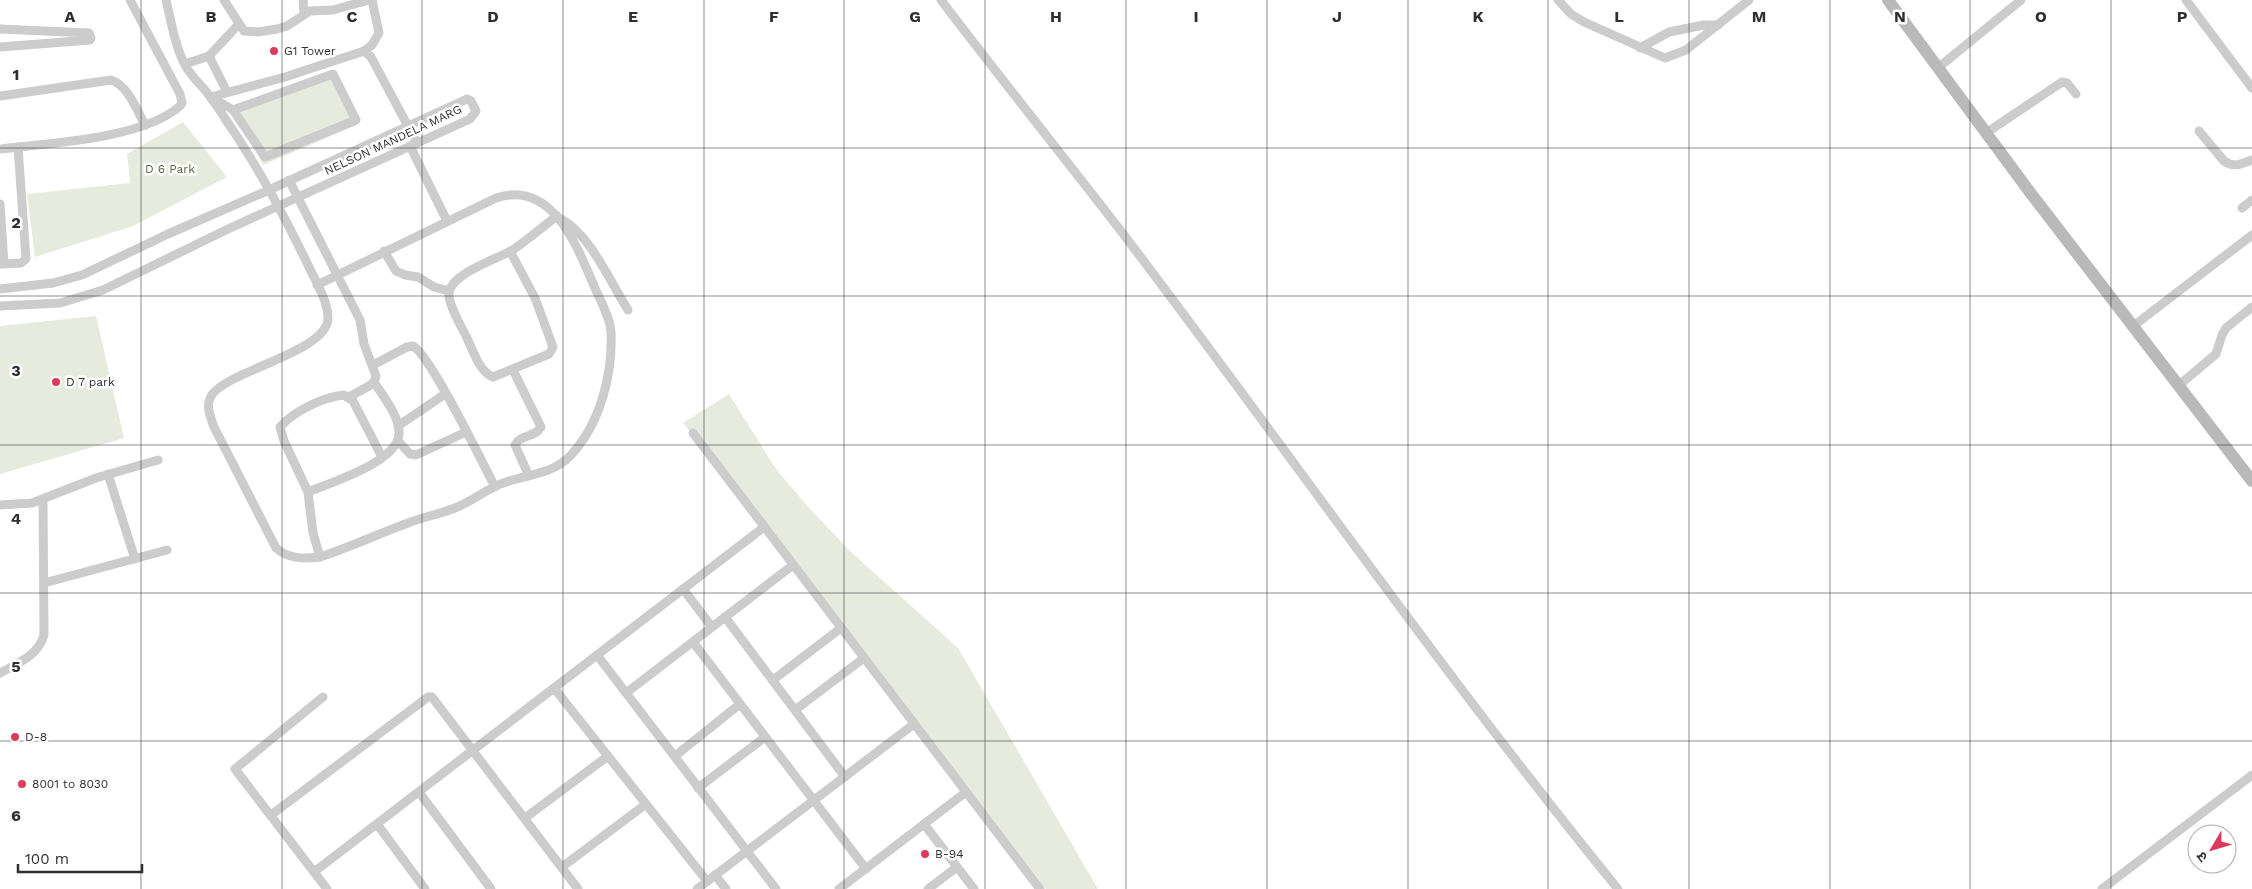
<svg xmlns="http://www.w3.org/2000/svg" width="2252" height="889" viewBox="0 0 2252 889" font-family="'Work Sans','Noto Sans Devanagari',sans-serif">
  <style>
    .green { fill: #e7ebdd }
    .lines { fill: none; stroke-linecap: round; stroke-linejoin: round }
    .street { stroke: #ccc; stroke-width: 9 }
    .secondary { stroke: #b9b9b9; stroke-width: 12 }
    .grid { fill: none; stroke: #2f2f2f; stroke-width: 1; stroke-opacity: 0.55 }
    .poi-dot { fill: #dc3b5e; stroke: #fff; stroke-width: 2 }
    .labels { text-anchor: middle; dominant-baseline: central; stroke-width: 5; stroke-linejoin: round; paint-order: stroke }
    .poi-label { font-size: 12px; fill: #2f2f2f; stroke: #fff; text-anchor: start }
    .street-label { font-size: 12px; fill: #2f2f2f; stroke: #fff }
    .park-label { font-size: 12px; fill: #58683e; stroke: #fff }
    .grid-label { font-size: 16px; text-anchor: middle; font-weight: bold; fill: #2f2f2f; stroke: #fff; stroke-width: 5; stroke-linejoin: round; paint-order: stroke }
  </style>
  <rect width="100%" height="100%" fill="#fff"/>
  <g class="green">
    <path d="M332,72L357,125L263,165L232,106Z"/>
    <path d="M183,122L227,177L133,226L35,257L27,194L130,183L127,154Z"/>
    <path d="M96,316L124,438L0,474V326Z"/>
    <path d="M729,394L776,469L810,509L851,552L958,648L1098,889H1046L822,598L683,423Z"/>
  </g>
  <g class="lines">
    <g class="street">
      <path d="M166,0C171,21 175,46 185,65C192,78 203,86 211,98C218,107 224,117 230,126C260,170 285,217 308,265C315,280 328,301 328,318C328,353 220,372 210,398C206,408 211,418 214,427L276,548C288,559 304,559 320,557C350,547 378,534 408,523C423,517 440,514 455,508C470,502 483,492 498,485C523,474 552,476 571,455C600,424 613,374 611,332C610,317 600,300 594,286C577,246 552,179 496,198L317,285"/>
      <path d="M224,0L244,31L258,32L277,29L287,26L310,11L333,10L369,0"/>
      <path d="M303,0L304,14"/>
      <path d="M941,0C1001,79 1063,156 1124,235C1289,452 1445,677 1618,889"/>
      <path d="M1558,0L1571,14L1584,22L1665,58L1686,50L1749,0"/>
      <path d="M2186,0L2252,88"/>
      <path d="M0,29L89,33L91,38L90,40L0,47"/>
      <path d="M1640,48L1669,32L1704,25H1718"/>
      <path d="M364,51L371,57L417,143"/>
      <path d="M185,64L209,56"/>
      <path d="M1939,67L2021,0"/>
      <path d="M227,92L209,56L239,24"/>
      <path d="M0,96L111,80C128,85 137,111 145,125"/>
      <path d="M211,97L285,77L364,51L372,45L379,33L372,0"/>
      <path d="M213,98L233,110L265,157L356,120L333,74L233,110"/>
      <path d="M2199,131L2224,161C2234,168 2241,164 2252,160"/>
      <path d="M1986,133L2062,82L2067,83L2076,94"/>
      <path d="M410,146L447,221"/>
      <path d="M0,149C49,143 143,139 180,106L182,103L180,94L130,0"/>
      <path d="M289,180L360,320L364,344L376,376L374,382L369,386L349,397"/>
      <path d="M0,204L4,264"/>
      <path d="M2242,208L2252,200"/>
      <path d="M561,219C589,233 611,283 628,310"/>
      <path d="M384,251L396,271L405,275L418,277L434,287L449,291"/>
      <path d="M510,251L535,298L553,347L549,354L493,377C479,372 472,348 466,336C461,326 448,304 449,293C451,274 496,259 511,251C527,241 542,227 557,216"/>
      <path d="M0,264L21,263L26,259L18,147"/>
      <path d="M0,289L53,283L82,275L168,234L269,190L467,99L471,101L476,111L470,119L228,229L103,290L60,303L0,306"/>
      <path d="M2132,327L2252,235"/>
      <path d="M373,365L407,347L413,346C431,356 482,462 495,487"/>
      <path d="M513,370L541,427C535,438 520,434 515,445L529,476"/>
      <path d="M2178,386L2216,354L2222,335L2226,328L2252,307"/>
      <path d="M398,426L445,394"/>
      <path d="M693,433L1040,889"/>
      <path d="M398,441L410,454L416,455L466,432"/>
      <path d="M108,474L135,559"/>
      <path d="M308,492C331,482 403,461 399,430C397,413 383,396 374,382"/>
      <path d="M0,505L32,503L96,478L158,460"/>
      <path d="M320,557L313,533L308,492L284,441L280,427C294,411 323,397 344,395L353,401L382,457"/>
      <path d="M44,583L167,550"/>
      <path d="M683,589L712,627"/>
      <path d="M725,617L845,777"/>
      <path d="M693,642L866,869"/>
      <path d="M597,655L776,889"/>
      <path d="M0,673C18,663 38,656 44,635L43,500"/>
      <path d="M773,680L841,628"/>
      <path d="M554,688L707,881"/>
      <path d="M626,693L793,565"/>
      <path d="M323,697L235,769L327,889"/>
      <path d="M795,710L864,658"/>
      <path d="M675,756L740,704"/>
      <path d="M698,788L765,737"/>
      <path d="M419,792L491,889"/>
      <path d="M271,815L428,697H432L578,889"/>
      <path d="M525,818L608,756"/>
      <path d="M377,824L425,889"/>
      <path d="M924,824L974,889"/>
      <path d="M562,867L646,804"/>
      <path d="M314,872L764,527"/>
      <path d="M715,875L726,889"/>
      <path d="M697,889L914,724"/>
      <path d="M839,889L966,792"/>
      <path d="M928,889L957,867"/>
      <path d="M2102,889L2252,775"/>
    </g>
    <path class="secondary" d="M1888,0L2029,191L2252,481"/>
  </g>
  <path class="grid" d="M141,0V889M282,0V889M422,0V889M563,0V889M704,0V889M844,0V889M985,0V889M1126,0V889M1267,0V889M1408,0V889M1548,0V889M1689,0V889M1830,0V889M1970,0V889M2111,0V889M0,148H2252M0,296H2252M0,445H2252M0,593H2252M0,741H2252"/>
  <g class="poi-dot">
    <circle cx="274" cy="51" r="5"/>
    <circle cx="56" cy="382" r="5"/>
    <circle cx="15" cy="737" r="5"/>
    <circle cx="22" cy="784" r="5"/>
    <circle cx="925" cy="854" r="5"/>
  </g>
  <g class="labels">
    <g class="poi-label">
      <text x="284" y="51">G1 Tower</text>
      <text x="66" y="382">D 7 park</text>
      <text x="25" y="737">D-8</text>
      <text x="32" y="784">8001 to 8030</text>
      <text x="935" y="854">B-94</text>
    </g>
    <g class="street-label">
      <text transform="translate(393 140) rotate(-25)">NELSON MANDELA MARG</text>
    </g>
    <g class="park-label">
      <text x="170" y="169">D 6 Park</text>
    </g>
  </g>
  <g class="grid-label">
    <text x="70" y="22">A</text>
    <text x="211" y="22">B</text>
    <text x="352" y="22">C</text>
    <text x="493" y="22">D</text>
    <text x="633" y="22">E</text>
    <text x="774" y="22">F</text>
    <text x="915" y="22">G</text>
    <text x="1056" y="22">H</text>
    <text x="1196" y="22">I</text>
    <text x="1337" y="22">J</text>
    <text x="1478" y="22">K</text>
    <text x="1619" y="22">L</text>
    <text x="1759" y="22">M</text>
    <text x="1900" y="22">N</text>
    <text x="2041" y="22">O</text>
    <text x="2182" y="22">P</text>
    <text x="16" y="80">1</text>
    <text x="16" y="228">2</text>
    <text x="16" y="376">3</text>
    <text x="16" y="524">4</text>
    <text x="16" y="672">5</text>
    <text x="16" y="821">6</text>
  </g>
  <g transform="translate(2212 849) rotate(232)"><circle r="24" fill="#ffffff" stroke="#acacac"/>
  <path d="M0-4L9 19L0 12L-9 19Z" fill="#dc3b5e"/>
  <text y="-8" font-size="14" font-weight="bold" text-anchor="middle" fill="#2f2f2f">उ</text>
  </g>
  <path d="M18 864v8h124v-8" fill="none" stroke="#2f2f2f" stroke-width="2.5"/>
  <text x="25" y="864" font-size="15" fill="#2f2f2f" stroke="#ffffff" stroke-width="4" paint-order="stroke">100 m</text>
</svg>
